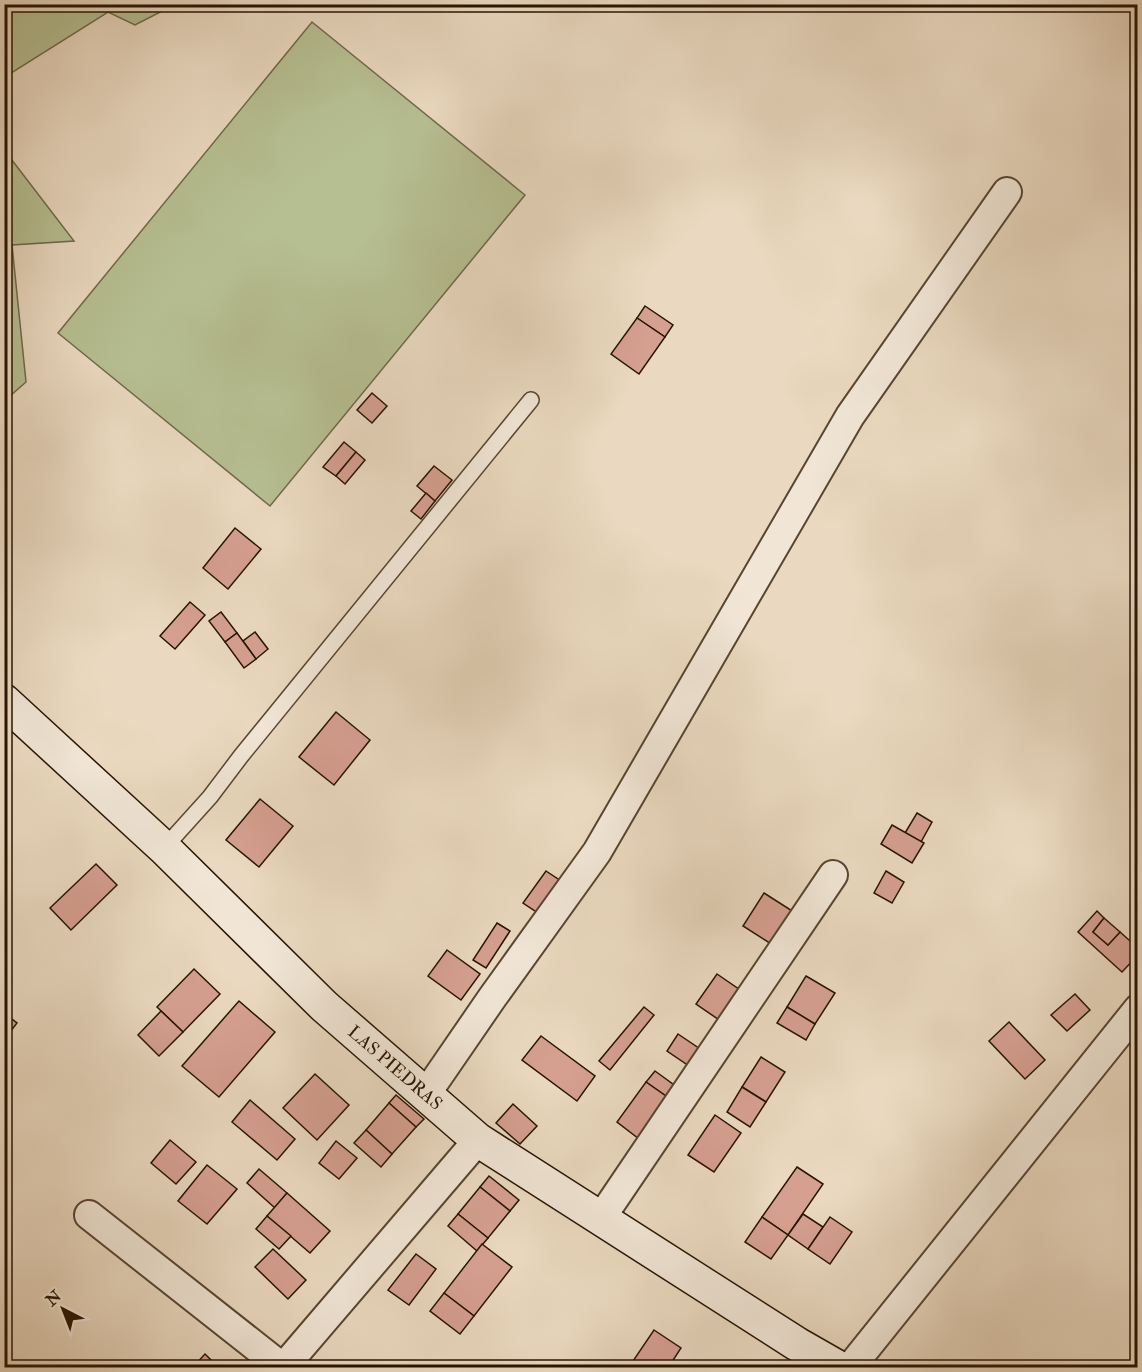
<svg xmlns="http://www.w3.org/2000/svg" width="1142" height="1372" viewBox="0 0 1142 1372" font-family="'IM FELL Double Pica',serif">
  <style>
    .green { fill: #b6bf92; stroke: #6e6a4a; stroke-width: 1.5 }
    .building { fill: #d6a091; stroke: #271403; stroke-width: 1.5 }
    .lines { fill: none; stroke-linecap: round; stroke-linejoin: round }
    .lane-casing { stroke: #584532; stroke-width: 18 }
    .street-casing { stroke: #584532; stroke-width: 32 }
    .secondary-casing { stroke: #271403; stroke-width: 36 }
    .lane { stroke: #f1e6d6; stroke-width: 15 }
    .street { stroke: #f1e6d6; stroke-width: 28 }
    .secondary { stroke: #f1e6d6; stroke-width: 33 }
    .labels { text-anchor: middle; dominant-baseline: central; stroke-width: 4.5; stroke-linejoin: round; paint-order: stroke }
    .street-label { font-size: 18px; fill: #271403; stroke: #f1e6d6 }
  </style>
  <rect width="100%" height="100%" fill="#ead9c0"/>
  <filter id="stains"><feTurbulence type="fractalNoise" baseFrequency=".00333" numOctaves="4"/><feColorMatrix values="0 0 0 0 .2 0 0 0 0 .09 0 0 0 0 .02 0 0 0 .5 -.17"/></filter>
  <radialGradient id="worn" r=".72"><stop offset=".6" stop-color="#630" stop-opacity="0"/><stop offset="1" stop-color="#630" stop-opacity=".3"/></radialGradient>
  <g class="green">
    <path d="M5,4H174V5L135,25L108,12L5,77Z"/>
    <path d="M312,22L525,195L270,506L58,333Z"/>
    <path d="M5,151L74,241L12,245L26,382L10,396L5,397Z"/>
  </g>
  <g class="building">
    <path d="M645,306L673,325L665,337L637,318Z"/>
    <path d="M637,318L665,337L639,374L611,354Z"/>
    <path d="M372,393L387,406L372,423L357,410Z"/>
    <path d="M344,442L356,452L336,476L323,467Z"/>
    <path d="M356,452L365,460L345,484L336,476Z"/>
    <path d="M434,466L452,480L435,501L417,486Z"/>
    <path d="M426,493L435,501L421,519L411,511Z"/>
    <path d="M235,528L261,549L228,589L203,568Z"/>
    <path d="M190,602L205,615L175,649L160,636Z"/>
    <path d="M221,612L237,633L225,642L209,621Z"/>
    <path d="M255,632L268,649L256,659L243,641Z"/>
    <path d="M237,633L256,659L244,668L225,642Z"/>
    <path d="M336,712L370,740L334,785L299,757Z"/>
    <path d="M260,799L293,826L259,867L226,840Z"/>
    <path d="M917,813L932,822L921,842L905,833Z"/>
    <path d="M892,825L924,843L912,863L881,844Z"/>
    <path d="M96,864L117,885L71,930L50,908Z"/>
    <path d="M546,871L561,881L538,913L523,903Z"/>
    <path d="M886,871L904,882L892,903L874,893Z"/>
    <path d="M764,893L797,914L776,947L743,926Z"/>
    <path d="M1097,911L1104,918L1093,932L1108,945L1120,932L1138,948V955L1122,972L1078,932Z"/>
    <path d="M1104,918L1120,932L1108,945L1093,932Z"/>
    <path d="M497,923L510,931L486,968L473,960Z"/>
    <path d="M447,950L480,974L461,1000L428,976Z"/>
    <path d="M194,969L220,994L183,1032L157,1007Z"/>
    <path d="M717,974L746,994L725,1024L696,1004Z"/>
    <path d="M806,976L835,993L815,1024L787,1007Z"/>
    <path d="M1075,994L1090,1010L1067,1031L1051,1015Z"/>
    <path d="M239,1001L275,1032L219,1097L182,1066Z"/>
    <path d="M644,1007L654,1015L610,1070L599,1061Z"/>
    <path d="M787,1007L815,1024L806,1040L777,1023Z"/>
    <path d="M161,1011L183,1032L159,1056L138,1035Z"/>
    <path d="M4,1013L17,1023L4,1040Z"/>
    <path d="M1009,1022L1045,1060L1025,1079L989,1041Z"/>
    <path d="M678,1034L706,1053L695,1070L667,1051Z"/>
    <path d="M541,1036L595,1076L577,1101L522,1060Z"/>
    <path d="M761,1057L785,1072L766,1102L742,1087Z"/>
    <path d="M655,1071L681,1090L673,1101L646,1082Z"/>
    <path d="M315,1074L349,1105L317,1140L283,1108Z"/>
    <path d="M646,1082L673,1101L643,1142L617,1122Z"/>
    <path d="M742,1087L766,1102L750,1127L727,1112Z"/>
    <path d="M396,1095L424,1119L416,1127L389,1103Z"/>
    <path d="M250,1100L295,1139L277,1160L232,1122Z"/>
    <path d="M389,1103L416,1127L392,1154L366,1130Z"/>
    <path d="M513,1104L537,1126L520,1144L496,1123Z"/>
    <path d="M715,1115L741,1133L714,1172L688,1155Z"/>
    <path d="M366,1130L392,1154L381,1167L354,1143Z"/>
    <path d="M170,1140L196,1162L176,1184L151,1163Z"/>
    <path d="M336,1141L357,1158L339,1179L319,1163Z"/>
    <path d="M207,1165L237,1189L207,1224L178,1201Z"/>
    <path d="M797,1167L823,1184L788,1235L762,1217Z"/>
    <path d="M259,1169L287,1193L275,1208L247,1183Z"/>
    <path d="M489,1176L519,1200L510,1211L480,1187Z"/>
    <path d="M480,1187L510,1211L488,1238L458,1214Z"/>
    <path d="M287,1193L330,1231L310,1253L267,1216Z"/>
    <path d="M458,1214L488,1238L477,1251L448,1226Z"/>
    <path d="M803,1214L823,1227L808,1249L788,1235Z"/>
    <path d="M267,1216L291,1236L279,1249L256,1229Z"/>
    <path d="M762,1217L788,1235L771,1259L745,1242Z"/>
    <path d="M830,1217L852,1232L830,1264L808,1249Z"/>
    <path d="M482,1244L512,1267L474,1316L444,1293Z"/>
    <path d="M273,1249L306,1280L288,1299L255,1267Z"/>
    <path d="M416,1254L436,1269L409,1305L388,1290Z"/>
    <path d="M444,1293L474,1316L460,1334L430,1311Z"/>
    <path d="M654,1330L681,1348L668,1368H642L633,1361Z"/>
    <path d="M205,1354L219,1368H192Z"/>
  </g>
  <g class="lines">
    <defs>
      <path id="lane" d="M164,848L210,797L241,756L531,400"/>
      <g id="street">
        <path d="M426,1094L492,998L597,852L850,416L1007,192"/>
        <path d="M89,1215L283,1368"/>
        <path d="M601,1218L833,875"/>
        <path d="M283,1368L478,1140"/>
        <path d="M850,1368L1138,1009"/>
      </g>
      <path id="secondary" d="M4,701L164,848L324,1006L478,1140L797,1344L839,1368"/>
    </defs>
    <use href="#lane" class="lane-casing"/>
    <use href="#street" class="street-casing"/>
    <use href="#secondary" class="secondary-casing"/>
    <use href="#lane" class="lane"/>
    <use href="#street" class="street"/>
    <use href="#secondary" class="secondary"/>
  </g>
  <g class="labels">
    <g class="street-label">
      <text transform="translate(395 1068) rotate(41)">LAS PIEDRAS</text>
    </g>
  </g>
  <rect width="1142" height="1372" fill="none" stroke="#ead9c0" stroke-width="24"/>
  <rect x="6" y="6" width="1130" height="1360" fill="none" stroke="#271403" stroke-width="3"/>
  <rect x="12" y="12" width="1118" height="1348" fill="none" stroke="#271403" stroke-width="1.5"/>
  <g transform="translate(63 1309) rotate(318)" stroke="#f1e6d6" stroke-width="4.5" paint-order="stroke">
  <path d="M0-4.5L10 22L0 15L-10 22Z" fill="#271403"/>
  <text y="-9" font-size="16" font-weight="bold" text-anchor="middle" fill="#271403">N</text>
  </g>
  <rect width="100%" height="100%" filter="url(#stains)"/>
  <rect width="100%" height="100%" fill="url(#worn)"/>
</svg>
